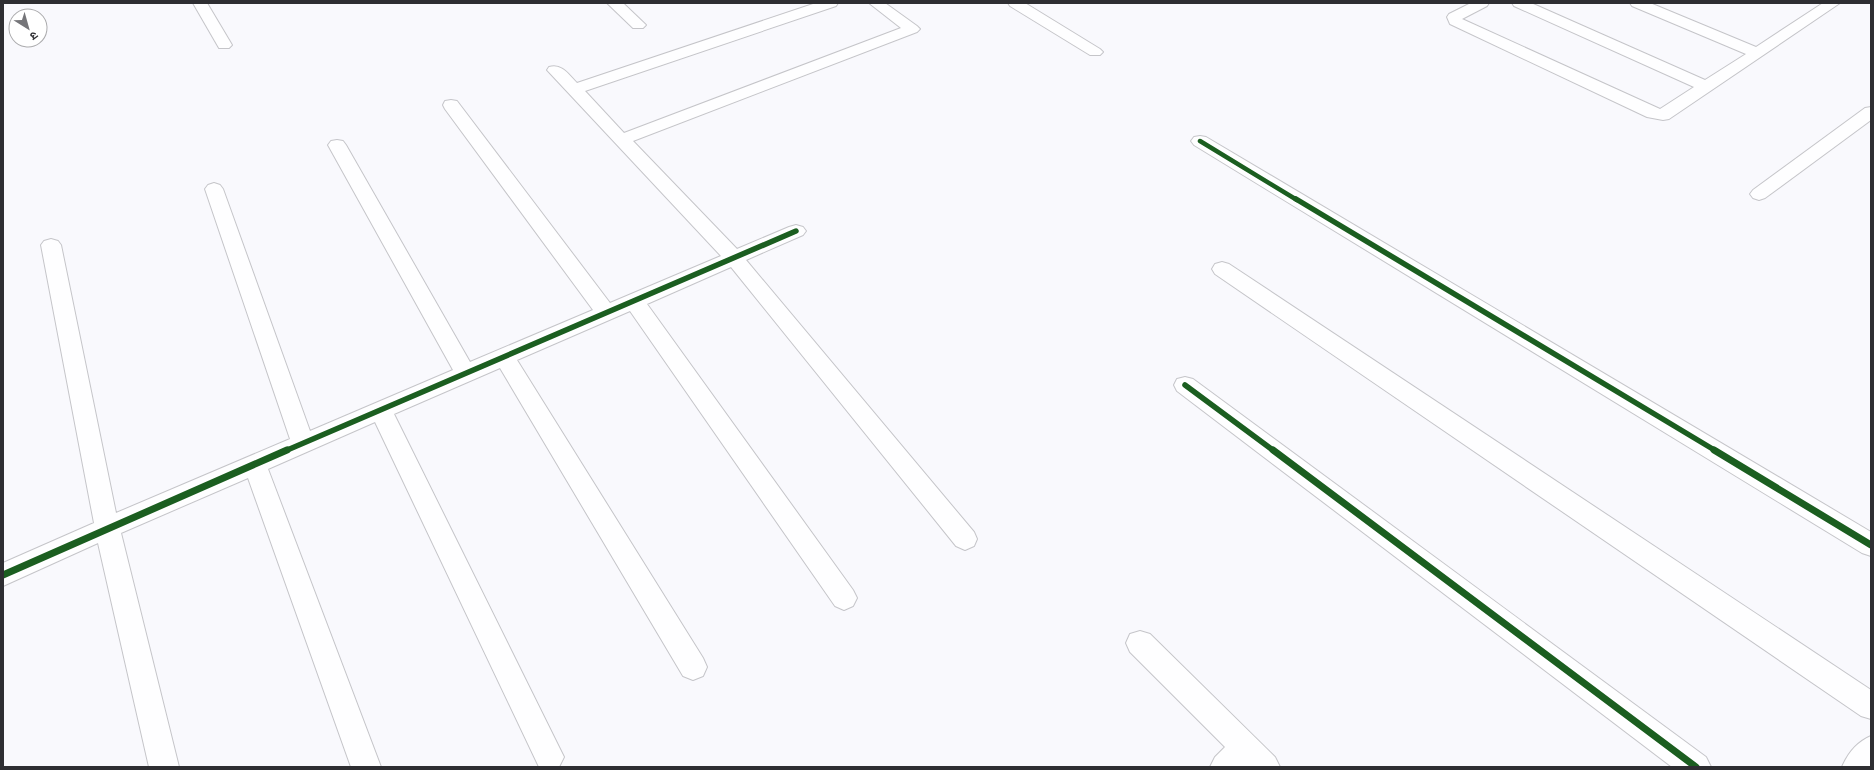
<svg xmlns="http://www.w3.org/2000/svg" width="1874" height="770" viewBox="0 0 1874 770" font-family="Figtree,'Noto Sans Devanagari',sans-serif">
  <style>
    .lines { fill: none; stroke-linecap: round; stroke-linejoin: round }
    .minor-casing { stroke: #c5c5c9; stroke-width: 2 }
    .minor { fill: #fefeff; fill-rule: evenodd }
    .cycleway-far2-casing { stroke: #fff; stroke-width: 6 }
    .cycleway-far1-casing { stroke: #fff; stroke-width: 8 }
    .cycleway-casing { stroke: #fff; stroke-width: 10 }
    .cycleway-far2 { stroke: #1b5e20; stroke-width: 4.5 }
    .cycleway-far1 { stroke: #1b5e20; stroke-width: 5.5 }
    .cycleway { stroke: #1b5e20; stroke-width: 7 }
  </style>
  <rect width="100%" height="100%" fill="#f9f9fd"/>
  <g class="lines">
    <defs>
      <g id="minor">
        <path d="M193,3H207L232,45L229,48H219Z"/>
        <path d="M607,3H623L646,25L643,28H633Z"/>
        <path d="M816,3H838L836,6L585,91L624,133L901,28L869,3H885L917,26L920,29L917,32L633,141L737,249L789,227L796,225L803,227L806,231L803,235L746,260L974,532L977,539L974,546L965,550L956,546L731,267L647,304L853,590L857,598L853,606L844,610L835,606L630,311L517,360L703,658L707,667L703,676L693,680L683,676L500,368L394,414L559,747L564,757L559,767H539L375,422L268,469L381,767H351L248,478L121,533L179,767H149L98,543L3,586V563L94,523L41,245L44,241L51,239L58,241L61,245L116,513L290,439L205,189L208,185L214,183L220,185L223,189L310,431L453,370L328,145L331,141L337,140L343,141L346,145L470,362L593,310L445,109L443,105L445,101L451,100L457,101L610,303L721,256L547,70L549,67C562,63 569,75 577,83Z"/>
        <path d="M1008,3H1025L1100,49L1103,52L1100,55H1090L1010,6Z"/>
        <path d="M1471,3H1489L1487,6L1462,19L1660,109L1694,87L1514,6L1512,3H1531L1705,80L1746,54L1632,6L1630,3H1650L1756,47L1823,3H1840L1669,119L1663,120L1647,117L1450,24L1447,17L1449,14Z"/>
        <path d="M1871,107V120L1765,198L1759,200L1753,198L1750,194L1753,190L1865,108Z"/>
        <path d="M1200,136L1206,137L1871,532V556L1862,553L1194,145L1191,141L1194,137Z"/>
        <path d="M1222,262L1229,264L1871,690V719L1861,716L1215,274L1212,269L1215,264Z"/>
        <path d="M1185,377L1193,379L1706,757L1711,767H1672L1177,391L1174,385L1177,379Z"/>
        <path d="M1140,631L1150,634L1275,757L1280,767H1210L1215,757L1225,747L1130,652L1126,643L1130,634Z"/>
        <path d="M1871,736V767H1842C1848,753 1857,742 1871,736Z"/>
      </g>
    </defs>
    <use href="#minor" class="minor-casing"/>
    <use href="#minor" class="minor"/>
    <defs>
      <path id="cycleway-far2" d="M1200,141L1297,200"/>
      <g id="cycleway-far1">
        <path d="M1296,199L1716,451"/>
        <path d="M1185,385L1274,451"/>
        <path d="M285,451L796,231"/>
      </g>
      <g id="cycleway">
        <path d="M1273,450L1696,767"/>
        <path d="M1714,450L1871,545"/>
        <path d="M3,575L287,450"/>
      </g>
    </defs>
    <use href="#cycleway-far2" class="cycleway-far2-casing"/>
    <use href="#cycleway-far1" class="cycleway-far1-casing"/>
    <use href="#cycleway" class="cycleway-casing"/>
    <use href="#cycleway-far2" class="cycleway-far2"/>
    <use href="#cycleway-far1" class="cycleway-far1"/>
    <use href="#cycleway" class="cycleway"/>
  </g>
  <rect width="1874" height="770" fill="none" stroke="#2e2e32" stroke-width="8"/>
  <g transform="translate(28 28) rotate(143)"><circle r="19" fill="#ffffff" stroke="#ababad"/>
  <path d="M0-3L7 15L0 10L-7 15Z" fill="#757579"/>
  <text y="-6" font-size="11" font-weight="bold" text-anchor="middle" fill="#2e2e32">उ</text>
  </g>
</svg>
